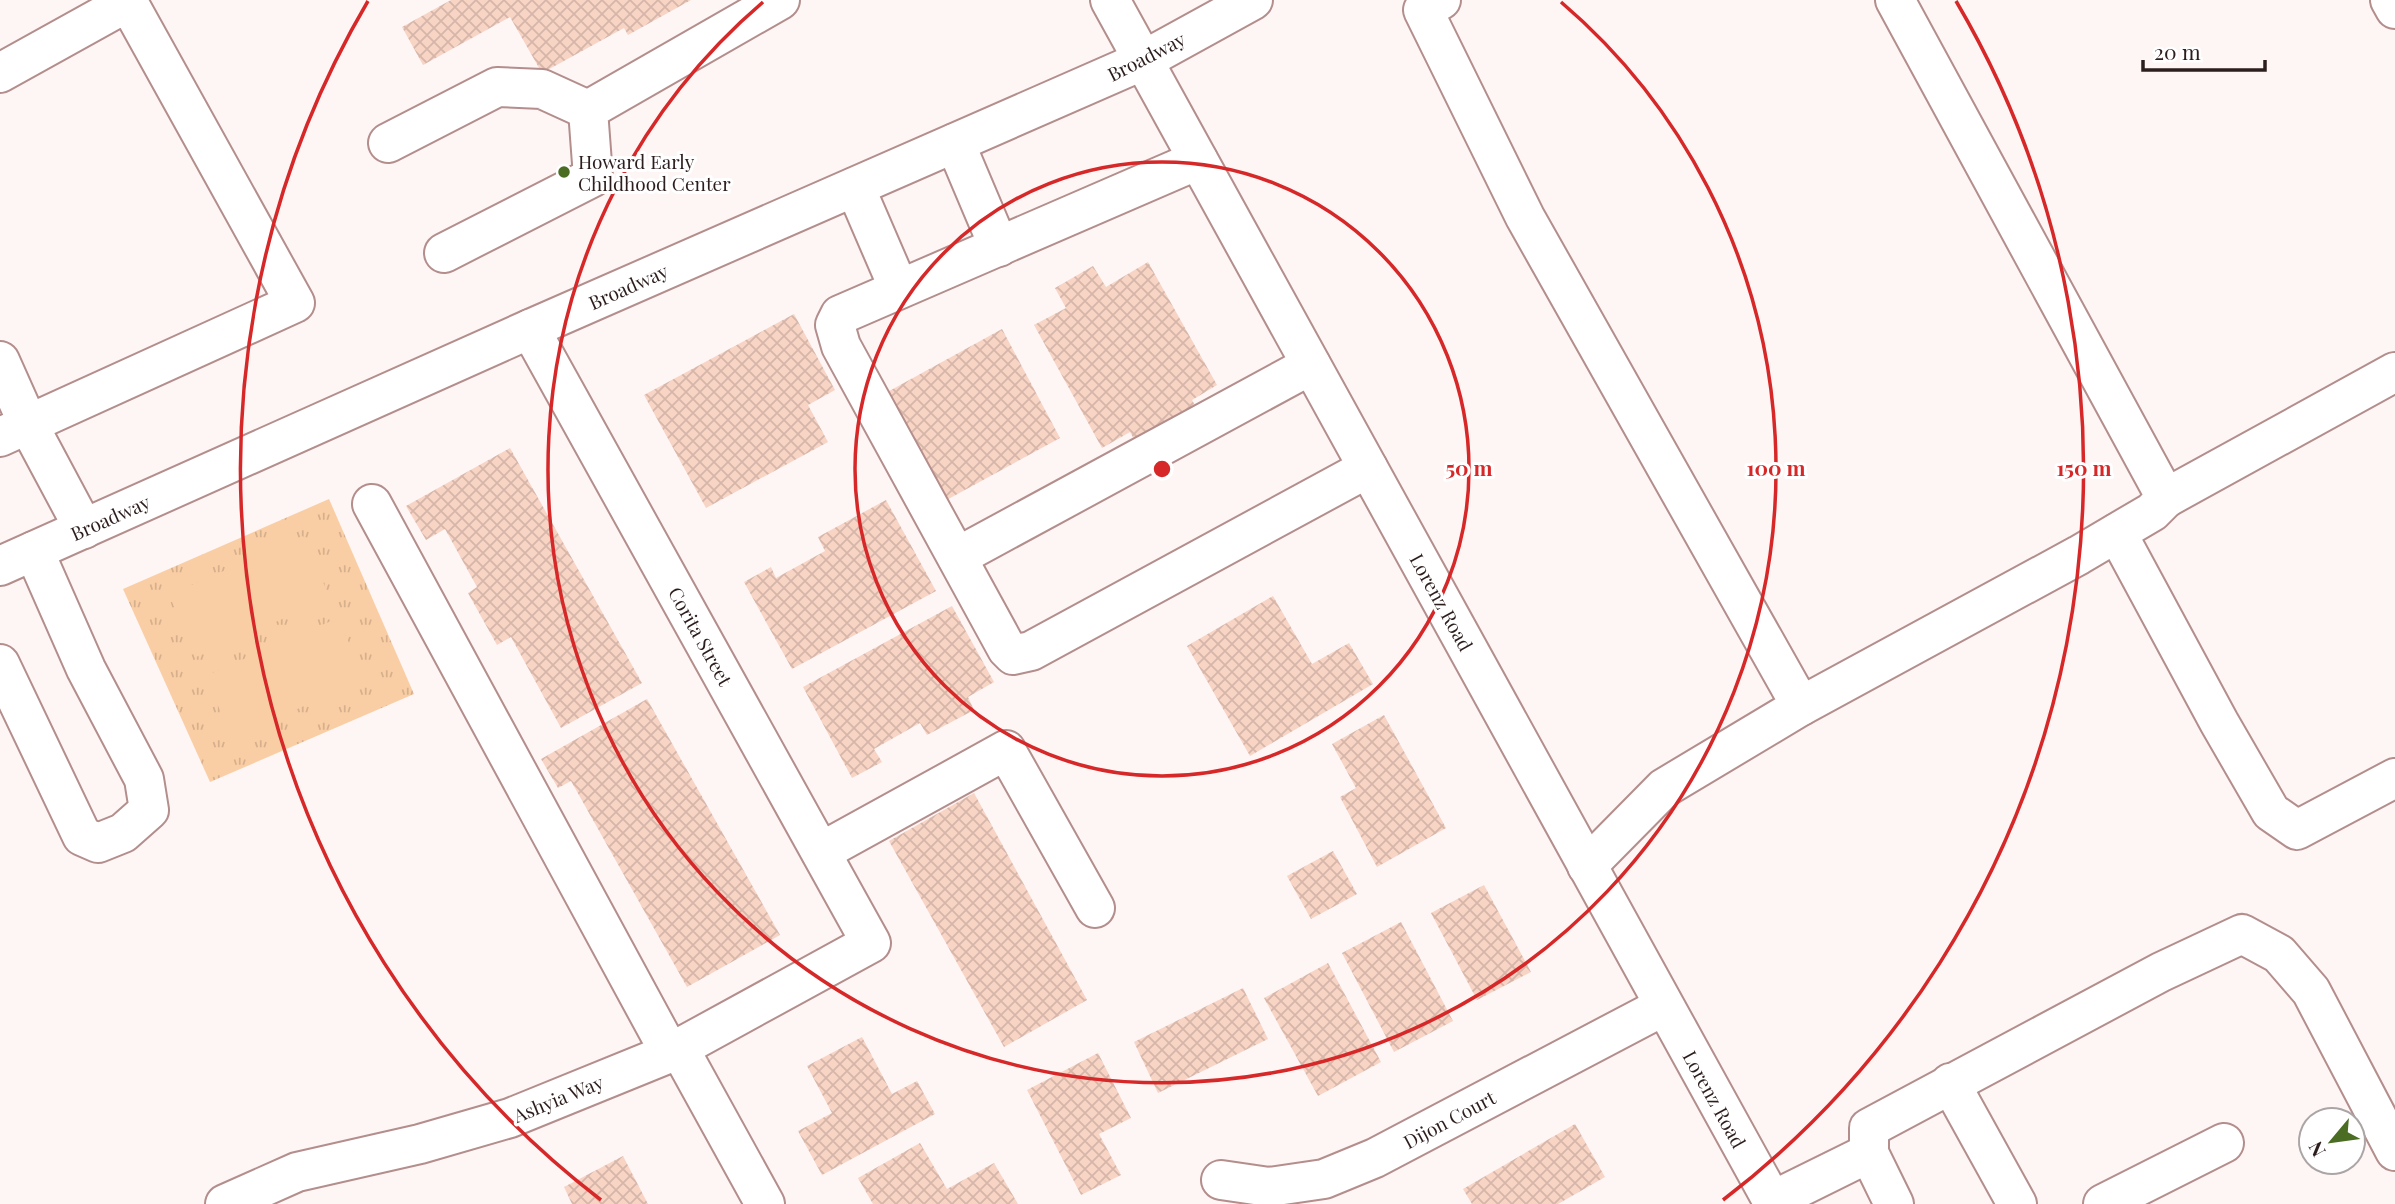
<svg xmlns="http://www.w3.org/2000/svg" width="2395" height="1204" viewBox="0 0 2395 1204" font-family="'Playfair Display',serif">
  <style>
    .park { fill: url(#park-tufts) }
    .pitch { fill: #facea4 }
    .building { fill: url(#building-cross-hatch) }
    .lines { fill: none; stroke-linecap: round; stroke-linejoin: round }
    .minor-casing { stroke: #b38e8c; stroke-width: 42 }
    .major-casing { stroke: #b38e8c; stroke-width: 42 }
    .minor { stroke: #fff; stroke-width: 38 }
    .major { stroke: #fff; stroke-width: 38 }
    .ring { fill: none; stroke: #d62828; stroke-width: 3.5 }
    .poi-dot { fill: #4a6c23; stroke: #fff; stroke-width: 2.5 }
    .labels { text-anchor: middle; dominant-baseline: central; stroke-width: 6; stroke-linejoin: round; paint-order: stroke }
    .street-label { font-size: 19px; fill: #2c1e1d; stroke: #fff }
    .poi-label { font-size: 19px; fill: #2c1e1d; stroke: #fff; text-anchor: start }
    .centre { fill: #d62828; stroke: #fff; stroke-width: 3.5 }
    .ring-label { font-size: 21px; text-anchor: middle; font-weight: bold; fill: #d62828; stroke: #fff; stroke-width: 6; stroke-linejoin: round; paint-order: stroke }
  </style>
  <defs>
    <pattern id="park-tufts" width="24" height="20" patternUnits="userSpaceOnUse" patternTransform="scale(1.75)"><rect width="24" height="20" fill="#facea4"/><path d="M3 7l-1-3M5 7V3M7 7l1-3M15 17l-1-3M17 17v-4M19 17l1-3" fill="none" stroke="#d6b08d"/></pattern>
    <pattern id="building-cross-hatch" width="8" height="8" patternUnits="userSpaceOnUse" patternTransform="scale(1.75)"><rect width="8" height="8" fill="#f8d4c5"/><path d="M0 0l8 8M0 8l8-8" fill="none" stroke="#d5b6a9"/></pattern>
  </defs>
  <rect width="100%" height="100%" fill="#fef5f5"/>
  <path class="park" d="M329,499L414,694L210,782L123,589Z"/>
  <g class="pitch">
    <path d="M303,536L330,598L196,657L169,595Z"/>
    <path d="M338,618L365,679L232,738L205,676Z"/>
  </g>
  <g class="building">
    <path d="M451,0H691L628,35L624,28L542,73L510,17L423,65L402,27Z"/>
    <path d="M1148,262L1217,385L1192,400L1200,414L1139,448L1130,432L1102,448L1034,325L1066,308L1055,288L1093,266L1106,287Z"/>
    <path d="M794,314L835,390L808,405L828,442L706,508L644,395Z"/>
    <path d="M1002,329L1060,438L941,503L882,395Z"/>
    <path d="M510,448L642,683L561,728L511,637L497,645L468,593L477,587L445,529L426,540L406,506Z"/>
    <path d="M886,500L936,591L792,669L744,582L771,567L776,578L825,551L818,537Z"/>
    <path d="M1273,596L1312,664L1349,643L1373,684L1250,756L1187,646Z"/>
    <path d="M952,606L994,682L968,697L974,710L927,735L920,723L874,749L882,762L852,778L803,687Z"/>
    <path d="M647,699L780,935L687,987L571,781L558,788L541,759Z"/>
    <path d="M1384,715L1446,828L1377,867L1340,797L1356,788L1332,744Z"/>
    <path d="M974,793L1087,1000L1004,1047L889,841Z"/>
    <path d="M1333,851L1357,894L1311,919L1287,876Z"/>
    <path d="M1484,885L1531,972L1477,1000L1431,913Z"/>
    <path d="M1401,922L1453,1021L1394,1052L1342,953Z"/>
    <path d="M1328,963L1381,1062L1318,1096L1264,998Z"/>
    <path d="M1243,988L1268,1039L1158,1093L1134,1042Z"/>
    <path d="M862,1037L892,1094L917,1081L935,1114L822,1175L798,1131L832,1113L807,1066Z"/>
    <path d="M1098,1053L1131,1118L1099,1134L1121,1175L1081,1195L1027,1090Z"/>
    <path d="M1575,1124L1605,1177L1558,1204H1472L1463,1189Z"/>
    <path d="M920,1143L947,1189L994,1163L1018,1204H873L858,1178Z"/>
    <path d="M623,1156L648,1204H572L564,1187Z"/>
  </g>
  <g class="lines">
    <defs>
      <g id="minor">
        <path d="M1110,0L1774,1204"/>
        <path d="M1441,0L1423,10L1525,217L1801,706L1664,788L1587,866"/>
        <path d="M2390,0L2395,9"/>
        <path d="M0,73L128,2L295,303L0,437"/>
        <path d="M388,143L497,87L542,89L588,110"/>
        <path d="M955,143L999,247"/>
        <path d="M1198,160L840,315L835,325L841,346L1007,649L1013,655L1031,651L1368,468"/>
        <path d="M855,187L899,289"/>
        <path d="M444,253L593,177L588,110L780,0"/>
        <path d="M0,361L29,426L84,529"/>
        <path d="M2166,498L2395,372"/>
        <path d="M372,504L670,1053"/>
        <path d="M2117,533L2219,722L2271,812L2297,830L2395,778"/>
        <path d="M957,557L1311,365"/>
        <path d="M0,664L82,836L98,843L123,833L149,810L144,779L86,669L34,551"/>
        <path d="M1801,706L2079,555L2152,512L2166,498L1895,0"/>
        <path d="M821,852L1006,750L1095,908"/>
        <path d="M680,1050L765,1204"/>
        <path d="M1950,1083L2017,1204"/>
        <path d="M1221,1180L1269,1187L1324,1179L1375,1158L1664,1006"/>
        <path d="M1772,1201L1869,1153"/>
        <path d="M225,1204L297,1172L420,1144L510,1118L670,1053L871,943L530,329"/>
        <path d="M1894,1204L1869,1153V1128L2161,972L2242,934L2279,954L2311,991L2395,1151"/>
        <path d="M2103,1204L2224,1143"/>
      </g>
      <path id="major" d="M0,566L530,329L1144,60L1253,0"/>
    </defs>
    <use href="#minor" class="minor-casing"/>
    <use href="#major" class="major-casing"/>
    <use href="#minor" class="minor"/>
    <use href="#major" class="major"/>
  </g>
  <g class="ring">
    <circle cx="1162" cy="469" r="307"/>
    <path d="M1561 2A614 614 0 1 1 763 2"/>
    <path d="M601 1200A922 922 0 0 1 368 1M1956 1A922 922 0 0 1 1723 1200"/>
  </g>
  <circle class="poi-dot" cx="564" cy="172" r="7"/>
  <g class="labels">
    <g class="street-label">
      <text transform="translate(1146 56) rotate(-27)">Broadway</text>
      <text transform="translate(628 286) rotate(-24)">Broadway</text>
      <text transform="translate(110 517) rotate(-24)">Broadway</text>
      <text transform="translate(1442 602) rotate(61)">Lorenz Road</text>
      <text transform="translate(701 636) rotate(61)">Corita Street</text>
      <text transform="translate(558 1098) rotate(-22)">Ashyia Way</text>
      <text transform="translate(1715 1099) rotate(61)">Lorenz Road</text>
      <text transform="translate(1449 1119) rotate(-28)">Dijon Court</text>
    </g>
    <g class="poi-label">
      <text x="578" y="161">Howard Early<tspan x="578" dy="22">Childhood Center</tspan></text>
    </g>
  </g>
  <circle cx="1162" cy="469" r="10" class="centre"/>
  <g class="ring-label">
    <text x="1469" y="476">50 m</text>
    <text x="1776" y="476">100 m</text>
    <text x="2084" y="476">150 m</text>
  </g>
  <g transform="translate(2332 1141) rotate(241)"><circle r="33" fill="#ffffff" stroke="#aba5a5" stroke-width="2"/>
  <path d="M0-5L12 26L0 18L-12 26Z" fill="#4a6c23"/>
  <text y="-10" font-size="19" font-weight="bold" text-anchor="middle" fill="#2c1e1d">N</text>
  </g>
  <path d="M2143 60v10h122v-10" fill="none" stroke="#2c1e1d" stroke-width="3.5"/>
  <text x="2154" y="60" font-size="21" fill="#2c1e1d" stroke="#ffffff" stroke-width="5" paint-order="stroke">20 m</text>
</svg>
